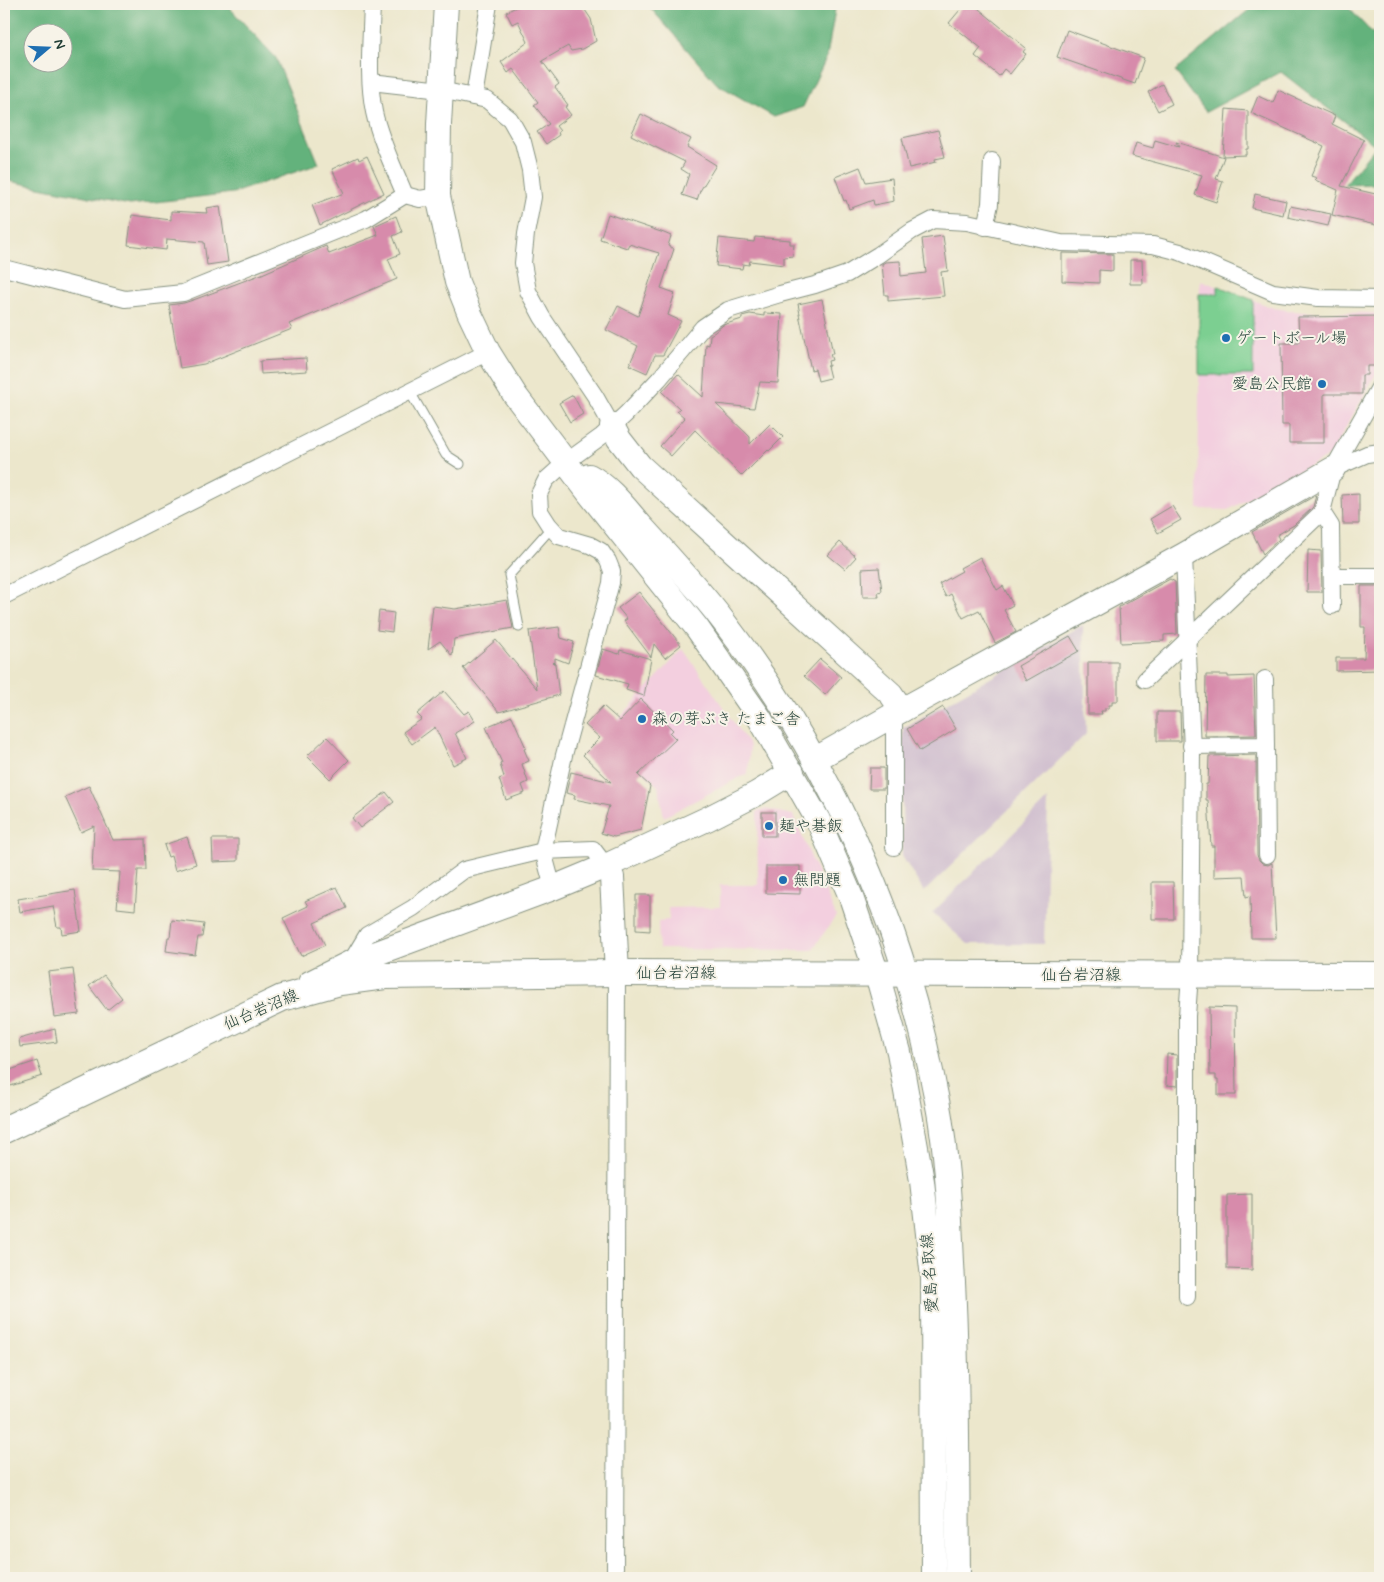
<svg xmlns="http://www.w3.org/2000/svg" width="1384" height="1582" viewBox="0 0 1384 1582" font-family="Mynerve,'Klee One',sans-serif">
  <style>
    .built { fill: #f3cfdf }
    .industrial { fill: #cfbdce }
    .green { fill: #7bcf91; stroke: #4d8662 }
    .forest { fill: #64b27b; stroke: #427858; fill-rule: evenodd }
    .building { fill: #d78bab }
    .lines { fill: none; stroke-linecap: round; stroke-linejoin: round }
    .lane-casing { stroke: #869280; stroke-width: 11 }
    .street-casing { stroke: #869280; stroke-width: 18 }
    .secondary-casing { stroke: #869280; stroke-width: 26 }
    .primary-casing { stroke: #869280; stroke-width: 28 }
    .lane { stroke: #fff; stroke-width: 9 }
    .street { stroke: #fff; stroke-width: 16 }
    .secondary { stroke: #fff; stroke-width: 24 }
    .primary { stroke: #fff; stroke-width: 26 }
    .poi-dot { fill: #1f6fb2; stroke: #f7f3e8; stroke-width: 2 }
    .labels { text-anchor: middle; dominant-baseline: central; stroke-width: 4; stroke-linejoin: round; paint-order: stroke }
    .poi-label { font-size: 16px; fill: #1f3d34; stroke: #f7f3e8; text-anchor: start }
    .street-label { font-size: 16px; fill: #1f3d34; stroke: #f7f3e8 }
  </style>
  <rect width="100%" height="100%" fill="#f7f3e8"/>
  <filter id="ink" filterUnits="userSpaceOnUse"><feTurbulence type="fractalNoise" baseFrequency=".02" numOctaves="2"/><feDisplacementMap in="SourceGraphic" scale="10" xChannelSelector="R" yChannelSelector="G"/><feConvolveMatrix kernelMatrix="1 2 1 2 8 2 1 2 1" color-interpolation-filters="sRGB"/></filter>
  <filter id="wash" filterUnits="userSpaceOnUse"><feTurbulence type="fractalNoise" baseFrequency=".0096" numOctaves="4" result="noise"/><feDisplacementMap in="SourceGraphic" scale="20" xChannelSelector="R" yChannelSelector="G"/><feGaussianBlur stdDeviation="1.12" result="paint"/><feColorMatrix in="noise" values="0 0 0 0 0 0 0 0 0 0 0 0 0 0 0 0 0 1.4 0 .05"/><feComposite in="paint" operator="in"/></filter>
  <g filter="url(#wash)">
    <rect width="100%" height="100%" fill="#ece7cc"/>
    <g class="built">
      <path d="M1200,280L1274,308L1302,312L1380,313V367L1337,443L1334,453L1228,510L1198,509Z"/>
      <path d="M683,649L750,746L748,773L664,817L658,786L604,735Z"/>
      <path d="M765,809L793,815L836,916L812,950L659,949L658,921L669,920L668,908L720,907V885H758L757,811Z"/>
    </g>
    <g class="industrial">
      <path d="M1083,625L1086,734L924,892L902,856L903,728Z"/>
      <path d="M1048,799L1044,944H968L932,913Z"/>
    </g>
    <path class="green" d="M1218,286L1253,300V375H1199V294H1218Z"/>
    <g class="forest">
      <path d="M4,4H226L276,58L319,164L233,193L130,205L4,180ZM32,32H62V62H32Z"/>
      <path d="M647,4H836L827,56L803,107L774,117L717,84Z"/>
      <path d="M1256,4H1345L1372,33H1380V184L1344,185L1376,146L1281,72L1206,112L1175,71Z"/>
    </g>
    <g id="blocks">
      <g class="building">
        <path d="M522,4H581L591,19L596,41L582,49L571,51L568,46L542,61L559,84L555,87L568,105L565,107L571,115L556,126L560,131L558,132L559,135L546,144L537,132L549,124L534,105L538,102L513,69L508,73L501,62L528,42L518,21L512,24L506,12Z"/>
        <path d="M965,4H973L1026,48L1023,52L1026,54L1010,74L1004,69L999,76L975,56L981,48L949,23Z"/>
        <path d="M1067,30L1144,58L1135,84L1057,57Z"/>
        <path d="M1162,84L1172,104L1158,111L1148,92Z"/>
        <path d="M1278,90L1335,116L1332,124L1364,140L1341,186L1380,195V226L1332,215L1338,190L1315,180L1317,178L1311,176L1324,146L1251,113L1258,96L1273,103Z"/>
        <path d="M1226,109L1248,111V149H1246V155L1223,156Z"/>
        <path d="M641,114L691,139L687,147L716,165L700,191L697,200L682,195L689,174L681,169L685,162L631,135Z"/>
        <path d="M938,130L945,157L935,159L936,162L909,168L902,138Z"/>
        <path d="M1155,140L1179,147L1176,142L1224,157L1216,179L1223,181L1216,202L1195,195L1202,175L1132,156L1136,143L1153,148Z"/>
        <path d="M367,156L384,193L320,225L312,205L344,193L332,169L358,157L359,160Z"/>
        <path d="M860,167L866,182L892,178L894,201L874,205L873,200L849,209L846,200L844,201L835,177Z"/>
        <path d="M1255,194L1286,201L1283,215L1252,208Z"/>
        <path d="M220,206L228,262L207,265L204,242L167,239L166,250L128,245L132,215L171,220V211L207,213L206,208Z"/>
        <path d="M1290,206L1331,214L1328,226L1288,217Z"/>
        <path d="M608,214L664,233L671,236L668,246L674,249L661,288L675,293L668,315L681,321L663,355H655L647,373L629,365L638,346L606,330L618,306L638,316L659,253L629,244L627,248L600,239Z"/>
        <path d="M396,216L402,232L393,236L400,254L388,259L397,279L289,324L292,329L204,364L180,368L169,305L184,303L196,299L262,274L326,246L329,254L378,235L374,226Z"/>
        <path d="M943,236L948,271L941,272L944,296L888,301V295H885L882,264L885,262L900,261L901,276L926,273L922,239Z"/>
        <path d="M755,237L790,240V244H794L793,256L784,257V265L750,261L749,265L743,264L742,269L716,266L719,238L754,242Z"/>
        <path d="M1062,253L1113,254V271L1099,270V283L1062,281Z"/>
        <path d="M1130,260H1142L1143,284H1130Z"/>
        <path d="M822,299L833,354H830L832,360L828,361L829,366H827L830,378L818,381L815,369L811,370L799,314H800L798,304Z"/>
        <path d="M764,313L782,314L778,383L760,382L754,408L716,404L750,437V444L770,424L783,437L769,451L768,450L742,476L695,430L671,456L660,446L685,418L677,411L680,409L662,392L678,374L703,397L706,344L709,345L710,335L715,332L723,325L742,319V316L750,314L764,316Z"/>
        <path d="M1379,316L1380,366H1367V375H1362V394H1324V443H1289V425H1282L1281,343H1299L1298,317Z"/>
        <path d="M306,358L307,371L261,374L260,361Z"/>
        <path d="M573,395L583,414L570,422L559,403Z"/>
        <path d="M1359,494V524H1343L1342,495Z"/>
        <path d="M1316,495L1313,507L1294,525L1277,535L1279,539L1263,554L1252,532Z"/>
        <path d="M1172,506L1181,520L1158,533L1150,519Z"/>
        <path d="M840,542L856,557L845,569L828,555Z"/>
        <path d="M1308,550L1321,551L1322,592H1307Z"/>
        <path d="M980,557L997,590L1003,586L1013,605L1004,610L1016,632L995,643L979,610L963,618L951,594L946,597L939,584L962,571L960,568Z"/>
        <path d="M879,568L882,591L878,592L879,597H863L862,569Z"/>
        <path d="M1170,579L1175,582L1177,634L1164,635V641L1121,643L1119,607Z"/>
        <path d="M1361,586H1380V670L1336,671V658H1364L1365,627H1361Z"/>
        <path d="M639,592L681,645L665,658L654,644L651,657L624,621L627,619L618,608Z"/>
        <path d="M507,600L513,628L454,639L452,656L440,641L428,649L433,606L455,609Z"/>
        <path d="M379,611L394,613L392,632L377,630Z"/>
        <path d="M559,627L561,638L574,642L568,663L555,658V663L552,662L555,664L559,695L499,712L463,668L496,640L537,689L529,631Z"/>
        <path d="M1070,636L1079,651L1026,681L1018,666Z"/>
        <path d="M603,649L619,654L620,650L651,659L644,696L626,690L628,684L596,675Z"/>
        <path d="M820,659L841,677L825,695L804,676Z"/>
        <path d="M1088,662H1118V701H1112V705H1109V708H1105V711H1101L1102,714H1088Z"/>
        <path d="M1206,675H1228V677L1254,676L1256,735L1205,736Z"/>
        <path d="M444,691L464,714L469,711L475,721L455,733L467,758L453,765L435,727L412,744L403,732L422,719L417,714Z"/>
        <path d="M641,699L673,730L670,733L676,739L638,775L650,786L641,830L614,837L601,833L609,806L574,799L575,795L566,793L571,772L611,782L583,755L600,738L585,725L603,706L620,721Z"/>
        <path d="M943,707L956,729L920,751L907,729Z"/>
        <path d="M1157,712H1180L1181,741H1157Z"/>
        <path d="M512,716L526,748L524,749L529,761L522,764L528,782L522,785L525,793L506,800L499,779L504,777L500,764L502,763L486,727Z"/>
        <path d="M327,737L349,760L330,779L307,756Z"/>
        <path d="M1256,755L1257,855L1259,860L1263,864L1268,865L1272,863L1276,938H1251L1250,896L1246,897L1244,876L1214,877V846H1211L1208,800H1206V784H1208L1209,756Z"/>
        <path d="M870,768H884V789H869Z"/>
        <path d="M89,786L113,840L145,839L146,870H138L135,910L117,908L120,872L92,871L94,826L81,832L65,797Z"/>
        <path d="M386,792L394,802L360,828L352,818Z"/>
        <rect x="762" y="812" width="13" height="24"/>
        <path d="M187,837L196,864L175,871L171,856L168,857L164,845Z"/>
        <path d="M212,839H238V861L213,862Z"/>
        <path d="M766,866H800V894L766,893Z"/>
        <path d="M1152,882H1173L1174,919H1152Z"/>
        <path d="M337,887L347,908L314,923L325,945L301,956L283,918L308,906L305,901Z"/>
        <path d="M75,890L81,931L62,934L61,927H57L53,906L20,912L18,899Z"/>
        <path d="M636,895H650V931L636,930Z"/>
        <path d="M172,920L204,924L202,937H198L195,955L166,951L168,937H170Z"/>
        <path d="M73,969L79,1014L54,1017L48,972Z"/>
        <path d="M104,975L122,998L107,1010L89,986Z"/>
        <path d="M1209,1007L1235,1008L1236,1095H1218V1080H1216V1075H1210Z"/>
        <path d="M55,1029L57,1042L20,1047L19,1039Z"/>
        <path d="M1167,1054L1177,1055V1086L1166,1085Z"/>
        <path d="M37,1061L42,1076L4,1088V1072Z"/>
        <path d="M1252,1194V1270L1227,1269V1195Z"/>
      </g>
    </g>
  </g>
  <g filter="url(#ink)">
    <use href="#blocks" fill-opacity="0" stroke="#869280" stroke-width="1"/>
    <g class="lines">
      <defs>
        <g id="lane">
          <path d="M410,392L446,455L460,464"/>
          <path d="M519,627L509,575L551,528"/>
        </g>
        <g id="street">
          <path d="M372,4C371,39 367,77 374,112C380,140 394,168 405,195"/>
          <path d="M371,82L441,90L487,100L510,119L523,142L530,170L533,197L526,234L523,263L528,291L542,317L595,396L612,426"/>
          <path d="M474,97L489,4"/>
          <path d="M985,227L990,204L992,161"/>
          <path d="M4,268L125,299L183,293L366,219L405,195L420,199L438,196"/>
          <path d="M1333,469L1367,454L1380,452"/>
          <path d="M1184,555L1192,751L1190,975L1187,1016V1297"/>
          <path d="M1332,576H1380"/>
          <path d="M4,596L488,352"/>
          <path d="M1332,606L1331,526L1322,512L1333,469L1380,386"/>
          <path d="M1145,680L1322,512"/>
          <path d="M1266,745L1267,855"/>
          <path d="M1191,746L1266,745L1265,679"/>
          <path d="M894,847V714"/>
          <path d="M553,888L543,851L564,755L611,583L612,571L608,561L601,551L590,545L559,536L549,525L540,511L539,494L546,480L566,462L602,436L626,414L659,379L703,327L728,310L780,294L815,285L847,274L878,255L912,231L933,220L967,222L1061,243L1153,245L1180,252L1273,292L1318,298L1380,299"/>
          <path d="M349,965L367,935L413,908L464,870L543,851L593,849L606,866"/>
          <path d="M615,1578L617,973"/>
        </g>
        <g id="secondary">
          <path d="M446,4L439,124L438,196L457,282L469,312L488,352L515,395L589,493L697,628L759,717L818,820L851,897L877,974L899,1052L922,1181L933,1278L934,1578"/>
          <path d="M612,426L619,439L640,466L891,694L902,710"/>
          <path d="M589,476C610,487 626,509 641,526C670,558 699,589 724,622C826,755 899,913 932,1076C935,1092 939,1108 941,1124C948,1170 950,1217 952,1263C958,1368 957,1473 958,1578"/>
          <path d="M814,760L902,710L1184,555L1333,469"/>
          <path d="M606,866L612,877L617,973"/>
          <path d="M310,983L350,963L553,888L606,866L709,818L756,794L792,772"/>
        </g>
        <path id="primary" d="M4,1130L282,998L340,982L385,976L617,973L1380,975"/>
      </defs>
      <use href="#lane" class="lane-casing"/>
      <use href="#street" class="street-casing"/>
      <use href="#secondary" class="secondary-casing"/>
      <use href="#primary" class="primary-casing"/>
      <use href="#lane" class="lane"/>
      <use href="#street" class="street"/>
      <use href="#secondary" class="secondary"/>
      <use href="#primary" class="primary"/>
    </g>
  </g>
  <g class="poi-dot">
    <circle cx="1226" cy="338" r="5"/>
    <circle cx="1322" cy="384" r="5"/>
    <circle cx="642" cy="719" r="5"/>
    <circle cx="769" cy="826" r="5"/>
    <circle cx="783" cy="880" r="5"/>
  </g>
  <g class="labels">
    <g class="poi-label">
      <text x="1236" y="338">ゲートボール場</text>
      <text x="1312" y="384" text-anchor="end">愛島公民館</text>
      <text x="652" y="719">森の芽ぶき たまご舎</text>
      <text x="779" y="826">麺や碁飯</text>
      <text x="793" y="880">無問題</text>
    </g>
    <g class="street-label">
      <text x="676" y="973">仙台岩沼線</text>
      <text x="1081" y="975">仙台岩沼線</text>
      <text transform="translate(261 1010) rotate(-23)">仙台岩沼線</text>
      <text transform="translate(930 1273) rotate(-94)">愛島名取線</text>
    </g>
  </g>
  <rect width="1384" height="1582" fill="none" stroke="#f7f3e8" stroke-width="20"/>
  <g transform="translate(48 48) rotate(71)"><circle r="24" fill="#f7f3e8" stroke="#a1aaa0"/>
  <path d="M0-4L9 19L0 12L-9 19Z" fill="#1f6fb2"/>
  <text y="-8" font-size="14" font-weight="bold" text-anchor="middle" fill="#1f3d34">N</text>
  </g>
</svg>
